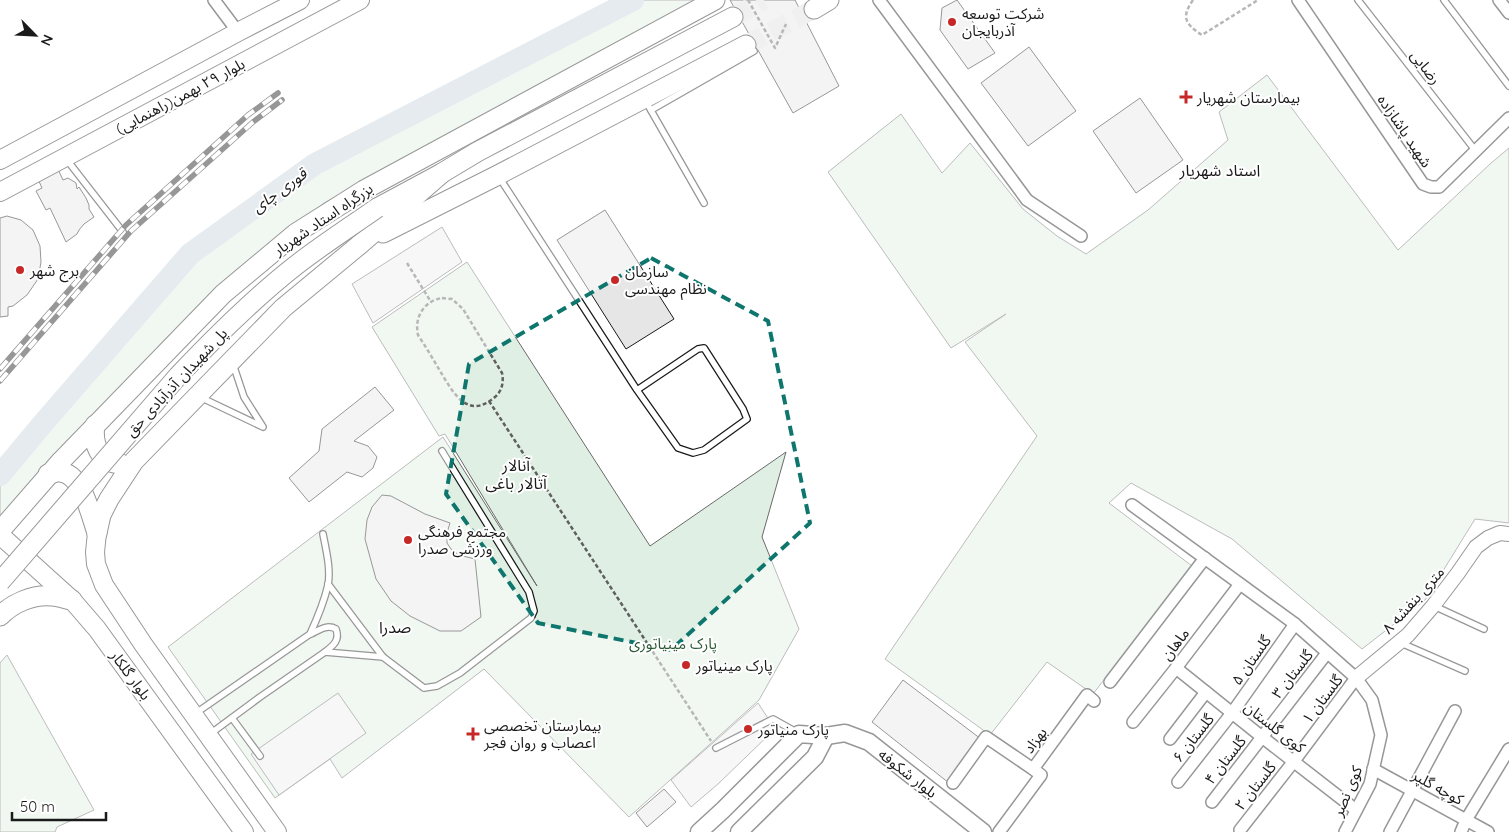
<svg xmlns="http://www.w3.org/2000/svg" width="1509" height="832" viewBox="0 0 1509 832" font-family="Quicksand,'Noto Sans Arabic',sans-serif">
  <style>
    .green { fill: #e0efe3; stroke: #6a6a6a }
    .parking { fill: #ededed; stroke: #6a6a6a }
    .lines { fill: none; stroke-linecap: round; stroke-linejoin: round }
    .river { stroke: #c6d2dc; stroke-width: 22 }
    .building { fill: #e6e6e6; stroke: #1a1a1a }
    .trunk-tunnel { stroke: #ddd; stroke-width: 19; stroke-dasharray: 19 9; stroke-linecap: butt }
    .service-casing { stroke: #1a1a1a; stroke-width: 8 }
    .minor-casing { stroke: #1a1a1a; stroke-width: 14 }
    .tertiary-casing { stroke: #1a1a1a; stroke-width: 16 }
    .secondary-casing { stroke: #1a1a1a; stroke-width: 19 }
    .primary-casing { stroke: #1a1a1a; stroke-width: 20 }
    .trunk-casing { stroke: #1a1a1a; stroke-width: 21 }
    .path { stroke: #5f5f5f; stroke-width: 2.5; stroke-dasharray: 4 2.5; stroke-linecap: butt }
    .service { stroke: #fff; stroke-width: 5.5 }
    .minor { stroke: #fff; stroke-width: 11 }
    .tertiary { stroke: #fff; stroke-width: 14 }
    .secondary { stroke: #fff; stroke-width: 16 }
    .primary { stroke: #fff; stroke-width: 18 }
    .trunk { stroke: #fff; stroke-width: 19 }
    .rail-casing { stroke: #1a1a1a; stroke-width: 5.5 }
    .rail { stroke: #fff; stroke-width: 4; stroke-dasharray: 11; stroke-linecap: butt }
    .trunk-bridge-casing { stroke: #1a1a1a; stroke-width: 21; stroke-linecap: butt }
    .trunk-bridge { stroke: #fff; stroke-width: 19 }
    .marked { fill: none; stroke: #0f766e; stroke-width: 4; stroke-dasharray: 10 6; stroke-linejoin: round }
    .poi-dot { fill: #c62828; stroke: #fff; stroke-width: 2 }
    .labels { text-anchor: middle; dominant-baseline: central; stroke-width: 4; stroke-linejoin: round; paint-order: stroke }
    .poi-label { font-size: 15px; fill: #1a1a1a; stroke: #fff; text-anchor: start }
    .street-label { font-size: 15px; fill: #1a1a1a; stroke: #fff }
    .park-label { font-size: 15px; fill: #2b5a34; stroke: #fff }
    .neighbourhood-label { font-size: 16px; fill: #1a1a1a; stroke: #fff }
    .water-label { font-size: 16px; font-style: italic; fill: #1a1a1a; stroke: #fff }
  </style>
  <rect width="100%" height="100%" fill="#fff"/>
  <g class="green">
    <path d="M643,0H695L683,9L324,203L227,279L0,524V480L203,252L315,171Z"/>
    <path d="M1267,75L1398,250L1490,164L1509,148V523L1475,519L1425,600L1362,649L1232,539L1131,483L1109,503L1192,566L1093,694L1047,662L990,735L885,659L1037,436L965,342L1006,314L951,348L828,172L901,114L942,173L970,143L1023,209L1057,236L1086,254L1148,210L1228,140L1219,112Z"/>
    <path d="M467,262L650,546L786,452L762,537L799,629L759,700L629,817L484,669L342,778L330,759L275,798L168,647L443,437L537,586L445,434L439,436L372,327Z"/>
    <path d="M7,655L94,810L57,827L55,832H0V663Z"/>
  </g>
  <g class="parking">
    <path d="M442,227L462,262L373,323L352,284Z"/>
    <path d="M338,693L366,733L279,795L251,754Z"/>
    <path d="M758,703L775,729L718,784L691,807L671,780Z"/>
  </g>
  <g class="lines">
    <path class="river" d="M0,475L45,421L190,254L315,164L633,0"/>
  </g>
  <g class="building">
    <path d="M730,0H795L839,86L793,113Z"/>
    <path d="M957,0L995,53L968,69L940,30L942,8Z"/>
    <path d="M1029,47L1076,111L1028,146L981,83Z"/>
    <path d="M1140,98L1183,160L1136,193L1093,131Z"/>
    <path d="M57,167L63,180L68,178L76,183L77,189L79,187L86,198L89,205V209L94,217L84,224L79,230L77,234L66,242L50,208L46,210L36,191L42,188L38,179Z"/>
    <path d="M605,210L674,319L626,349L557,240Z"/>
    <path d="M7,216L21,220L33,230L40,246L41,262L38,279L27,295L13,306L8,307V316L0,317V218Z"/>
    <path d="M375,387L394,410L354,441L368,446L377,457L373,468L362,477L347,472L309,502L289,478L319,451L322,429Z"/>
    <path d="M382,495L391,496L425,514L450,523L447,533V543L451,549L459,555L475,559L481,617L461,631H440L410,616L391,601L376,579L365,539L367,520L372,507Z"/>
    <path d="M903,680L981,739L949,783L872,722Z"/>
    <path d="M664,789L676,802L647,827L636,813Z"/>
  </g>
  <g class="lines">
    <g class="trunk-tunnel">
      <path d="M733,17L764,0"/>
      <path d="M746,45L814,9"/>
    </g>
    <defs>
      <g id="service">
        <path d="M1358,0L1475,150"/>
        <path d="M1444,0L1509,86"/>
        <path d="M645,100L704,203"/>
        <path d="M651,110L754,51"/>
        <path d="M499,177L637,390L678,448L693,453L704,450L747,419L743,409L704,348L698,349L637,390"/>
        <path d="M0,375L123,232L67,160"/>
        <path d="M202,398L263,427L244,397L233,364"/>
        <path d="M328,584L383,657L424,688L437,686L460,673L531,618L534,611L529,592L442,451"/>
        <path d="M1434,606L1484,629"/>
        <path d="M311,634C319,630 327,624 336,629C340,640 334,645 325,652"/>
        <path d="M1401,643L1465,671"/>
        <path d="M196,713L310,634C317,619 324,602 328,585C331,569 326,550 323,534"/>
        <path d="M232,718L260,756"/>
        <path d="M210,734L260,697L325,652L383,657"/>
        <path d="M716,748L773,719L798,733"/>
      </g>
      <g id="minor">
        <path d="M214,0L238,32"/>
        <path d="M879,0L1027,200L1081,236"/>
        <path d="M1298,0L1423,184L1431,187H1439L1509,118"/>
        <path d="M1499,0L1509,13"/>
        <path d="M1132,505L1295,624L1356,678L1372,700L1381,735L1370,784L1345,832"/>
        <path d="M1176,668L1262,737L1356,810"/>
        <path d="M1110,682L1205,558"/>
        <path d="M1133,722L1176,668L1240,584"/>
        <path d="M1170,739L1206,692"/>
        <path d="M1373,769L1488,832"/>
        <path d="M1178,782L1232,713L1295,624"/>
        <path d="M953,783L986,737L1033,769"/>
        <path d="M1212,802L1327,653"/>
        <path d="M1240,830L1294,761L1356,678"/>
        <path d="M999,832L1041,775L1033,769L1087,695L1094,701"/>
        <path d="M1390,832L1455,711"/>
        <path d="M1461,832L1466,820L1509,749"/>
      </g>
      <path id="tertiary" d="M1356,678L1408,635L1433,606L1458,573L1476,547L1488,538L1500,533L1509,534"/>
      <g id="secondary">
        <path d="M699,832L723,810L799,734L826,736L845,733L869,742L983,832"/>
        <path d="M739,832L815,757L826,736"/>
      </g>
      <g id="primary">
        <path d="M0,160L238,32L300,0"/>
        <path d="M0,192L360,0"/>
        <path d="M97,533L95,552L96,564L104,585L143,644L277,832"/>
        <path d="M0,535L72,600L97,629L244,832"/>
      </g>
      <g id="trunk">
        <path d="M814,9L829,0"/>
        <path d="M377,208L442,173L477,152L733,17"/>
        <path d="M383,233L498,175L746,45"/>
        <path d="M95,425C92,443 99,463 121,464"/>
        <path d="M48,474C52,474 57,471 60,472C82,473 91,516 97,533"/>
        <path d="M0,531L61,461L223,294L296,233L364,190L715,0"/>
        <path d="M97,533L101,515L109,499L134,461L283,308L358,246L442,173"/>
        <path d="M0,616C13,603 33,594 52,596C58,596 65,599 72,600"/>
      </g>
    </defs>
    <use href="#service" class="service-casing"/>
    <use href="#minor" class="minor-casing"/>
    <use href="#tertiary" class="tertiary-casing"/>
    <use href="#secondary" class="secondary-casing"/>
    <use href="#primary" class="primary-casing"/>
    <use href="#trunk" class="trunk-casing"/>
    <g class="path">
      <path d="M748,0L775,48L786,24"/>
      <path d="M1193,0C1181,17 1185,24 1202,35L1258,0"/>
      <path d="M407,263L431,302"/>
      <path d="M442,298L452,299L463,309L502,373C504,382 502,391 495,397C467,421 453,392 440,371C433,359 426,347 418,335C414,317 424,301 442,298Z"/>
      <path d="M489,401L711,741"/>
    </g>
    <use href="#service" class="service"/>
    <use href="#minor" class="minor"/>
    <use href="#tertiary" class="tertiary"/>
    <use href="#secondary" class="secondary"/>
    <use href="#primary" class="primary"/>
    <use href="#trunk" class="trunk"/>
    <defs>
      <g id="rail">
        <path d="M0,369L126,225L248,115L278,93"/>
        <path d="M0,381L131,231L253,122L282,100"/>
      </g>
    </defs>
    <use href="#rail" class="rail-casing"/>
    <use href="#rail" class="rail"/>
    <defs>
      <path id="trunk-bridge" d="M0,582L178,376C215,337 253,299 295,266C322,245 350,227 377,208"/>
    </defs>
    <use href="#trunk-bridge" class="trunk-bridge-casing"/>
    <use href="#trunk-bridge" class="trunk-bridge"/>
  </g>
  <path d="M0 0H1509V832H0ZM651,258L768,321L810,523L671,650L538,623L446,494L469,364Z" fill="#fff" fill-opacity=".55" fill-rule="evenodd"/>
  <path class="marked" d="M651,258L768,321L810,523L671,650L538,623L446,494L469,364Z"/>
  <g class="poi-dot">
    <circle cx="952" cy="22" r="5"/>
    <path d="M1183.5 89.5h5v5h5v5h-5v5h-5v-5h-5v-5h5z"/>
    <circle cx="20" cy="270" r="5"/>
    <circle cx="615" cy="280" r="5"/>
    <circle cx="408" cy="540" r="5"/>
    <circle cx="686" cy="665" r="5"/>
    <circle cx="748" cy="729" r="5"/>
    <path d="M470.5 726.5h5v5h5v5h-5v5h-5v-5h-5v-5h5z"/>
  </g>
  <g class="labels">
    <g class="poi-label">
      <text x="962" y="13">شرکت توسعه<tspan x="962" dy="17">آذربایجان</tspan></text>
      <text x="1197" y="97">بیمارستان شهریار</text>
      <text x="30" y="270">برج شهر</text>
      <text x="625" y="271">سازمان<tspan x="625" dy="17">نظام مهندسی</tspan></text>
      <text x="418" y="531">مجتمع فرهنگی<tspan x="418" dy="17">ورزشی صدرا</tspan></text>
      <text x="696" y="665">پارک مینیاتور</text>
      <text x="484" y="725">بیمارستان تخصصی<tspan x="484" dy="17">اعصاب و روان فجر</tspan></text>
      <text x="758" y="729">پارک منیاتور</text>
    </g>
    <g class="street-label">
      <text transform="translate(1426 67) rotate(52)">رضایی</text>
      <text transform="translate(180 96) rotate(-28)">بلوار ٢٩ بهمن(راهنمایی)</text>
      <text transform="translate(1405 131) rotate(56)">شهید پاشازاده</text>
      <text transform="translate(323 219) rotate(-34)">بزرگراه استاد شهریار</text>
      <text transform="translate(176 382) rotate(-47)">پل شهیدان آذرآبادی حق</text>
      <text transform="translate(1413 600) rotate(-48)">۸ متری بنفشه</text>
      <text transform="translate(1175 644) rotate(-53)">ماهان</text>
      <text transform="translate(1251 660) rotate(-55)">گلستان ۵</text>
      <text transform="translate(1292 674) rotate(-52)">گلستان ۳</text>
      <text transform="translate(131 675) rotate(54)">بلوار گلکار</text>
      <text transform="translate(1322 699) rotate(-53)">گلستان ۱</text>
      <text transform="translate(1275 727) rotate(38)">کوی گلستان</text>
      <text transform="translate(1193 738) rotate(-52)">گلستان ۶</text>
      <text transform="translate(1035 740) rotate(-53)">بهزاد</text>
      <text transform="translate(1225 760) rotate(-52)">گلستان ۴</text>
      <text transform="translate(908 773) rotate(38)">بلوار شکوفه</text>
      <text transform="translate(1255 786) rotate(-52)">گلستان ۲</text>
      <text transform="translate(1438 787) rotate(29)">کوچه گلپر</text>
      <text transform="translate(1347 791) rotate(-67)">کوی نصر</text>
    </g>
    <g class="park-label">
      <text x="673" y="643">پارک مینیاتوری</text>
    </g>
    <g class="neighbourhood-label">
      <text x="1220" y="170">استاد شهریار</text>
      <text x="516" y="465">آنالار<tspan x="516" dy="18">آتالار باغی</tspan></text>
      <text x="395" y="627">صدرا</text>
    </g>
    <g class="water-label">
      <text transform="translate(279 190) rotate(-36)">قوری چای</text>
    </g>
  </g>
  <g transform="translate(35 35) rotate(114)" stroke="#ffffff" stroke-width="4" paint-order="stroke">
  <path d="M0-4L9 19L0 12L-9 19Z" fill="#1a1a1a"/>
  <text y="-8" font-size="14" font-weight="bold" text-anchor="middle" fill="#1a1a1a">N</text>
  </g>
  <path d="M12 812v8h94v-8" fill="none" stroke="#1a1a1a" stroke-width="2.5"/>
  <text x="20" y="812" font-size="15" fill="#1a1a1a" stroke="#ffffff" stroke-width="4" paint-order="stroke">50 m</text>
</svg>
